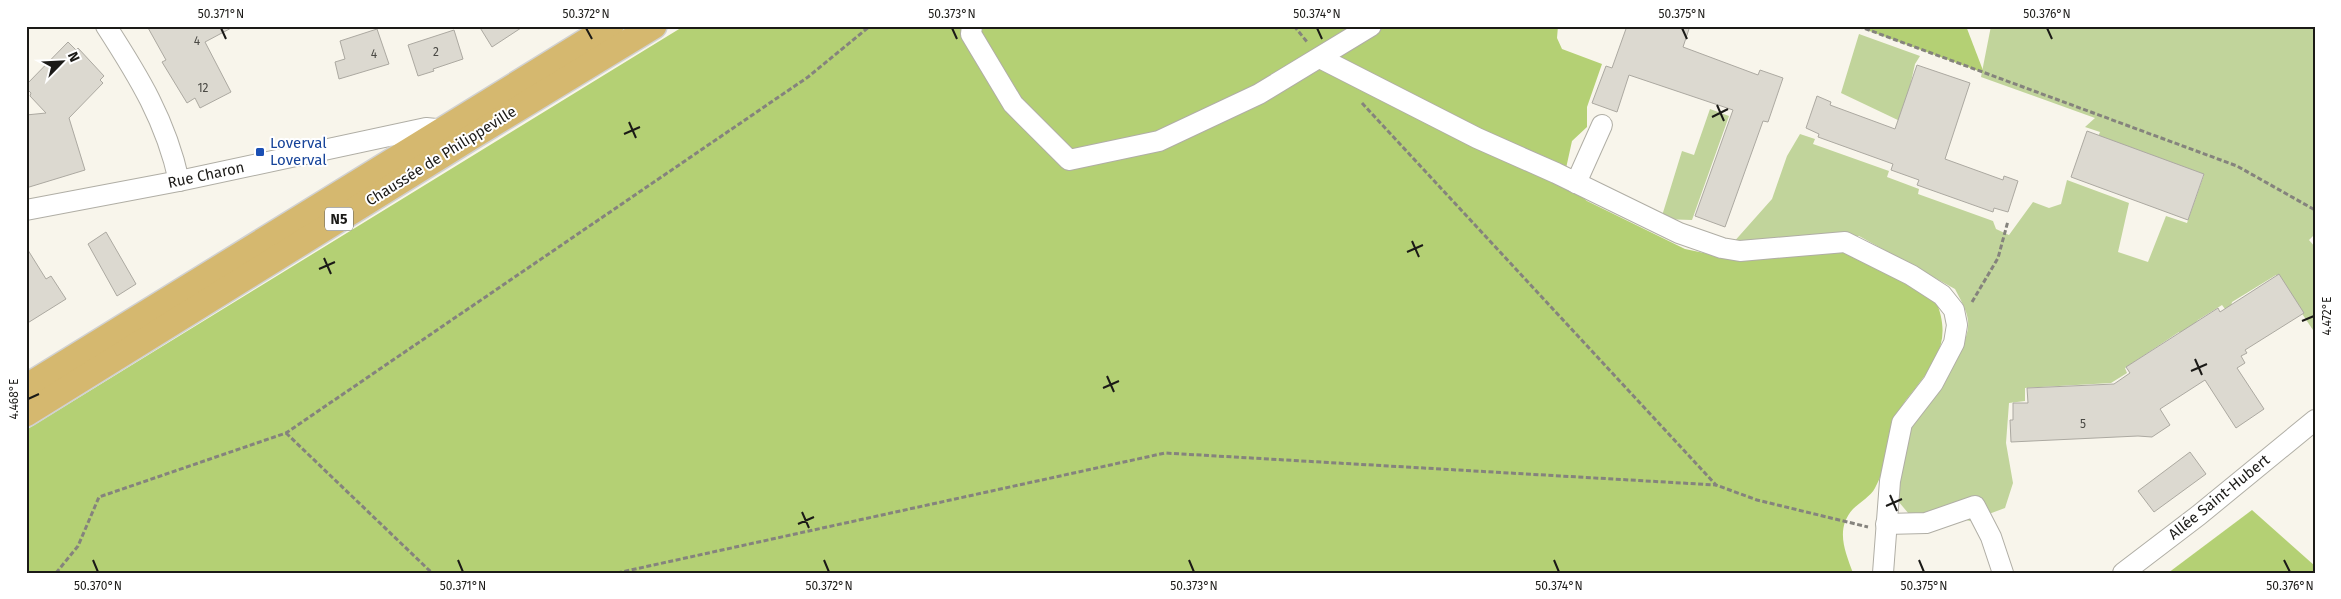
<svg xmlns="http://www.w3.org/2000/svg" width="2341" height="599" viewBox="0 0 2341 599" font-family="'Fira Sans',sans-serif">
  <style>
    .green { fill: #c1d49b }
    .forest { fill: #b4d074 }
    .building { fill: #dcd9d0; stroke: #aca9a1 }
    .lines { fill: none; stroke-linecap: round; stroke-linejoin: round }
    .minor-casing { stroke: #b0aea5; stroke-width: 22 }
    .major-casing { stroke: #d1d1d1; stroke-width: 28 }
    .path { stroke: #85837d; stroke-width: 3; stroke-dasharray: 5 2.5; stroke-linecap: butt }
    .minor { stroke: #fff; stroke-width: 20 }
    .major { stroke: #d5b86f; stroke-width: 25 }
    .ticks { fill: none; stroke: #1b1a17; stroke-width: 2 }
    .transit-dot { fill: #1a4fb4; stroke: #fff; stroke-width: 2 }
    .labels { text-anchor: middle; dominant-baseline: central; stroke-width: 4; stroke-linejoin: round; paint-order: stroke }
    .number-label { font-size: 12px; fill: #4b4a45 }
    .shield { fill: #fff; stroke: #5f5f5d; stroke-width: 1 }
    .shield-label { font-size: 14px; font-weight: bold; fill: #1b1a17 }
    .transit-label { font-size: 15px; fill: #164399; stroke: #fff; text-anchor: start }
    .street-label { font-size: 15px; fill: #1b1a17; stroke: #fff }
    .neatline { fill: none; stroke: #1b1a17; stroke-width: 2 }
    .ticks-label { font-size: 12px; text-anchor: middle; fill: #1b1a17 }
  </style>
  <rect width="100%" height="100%" fill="#f8f5eb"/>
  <g class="green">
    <path d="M1991,26H2315V234L2309,240L2315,247V333L2276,275L2232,302L2231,307L2225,309L2222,305L2198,320L2184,337L2179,332L2125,368L2127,373L2111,383L2025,388V401L2009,403L2006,443L2013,483L2005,508L1970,521L1947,515L1909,514L1898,501C1899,485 1897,464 1902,448C1912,412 1972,353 1968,321C1967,310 1960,299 1955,289L1859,236L1732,244L1772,199L1787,156L1800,134L1815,139L1813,144L1889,171L1887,177L1919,189L1918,194L1993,221L1996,229L2009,235L2033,202L2049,208L2061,204L2067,180L2129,203L2118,252L2148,262L2166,216L2187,223L2204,175L2098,137L2100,132L2085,127L2095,118L1981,77Z"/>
    <path d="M1859,34L1920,56L1915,64L1902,122L1841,93Z"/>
    <path d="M1710,109L1729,116L1692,220L1661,219L1682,151L1694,155Z"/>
  </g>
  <g class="forest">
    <path d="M684,26H1558L1557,38L1562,49L1602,64L1587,107V127L1572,141L1563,182L1587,201L1685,249L1723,257L1842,249L1935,299C1951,335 1940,357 1917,386C1912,393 1905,400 1901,408C1890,433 1889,463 1875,488C1871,496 1860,502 1853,509C1835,529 1845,551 1853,573H26V430Z"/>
    <path d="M1856,26H1966L1984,73Z"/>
    <path d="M2252,510L2315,566V573H2168Z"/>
  </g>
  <g class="building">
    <path d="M147,26H235L205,42L231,92L200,108L195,98L187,103L162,62L166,60Z"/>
    <path d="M479,26H524L492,47Z"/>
    <path d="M1627,26H1690L1683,47L1758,75L1760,70L1783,78L1768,122L1763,121L1725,227L1695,216L1733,110L1629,75L1617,112L1592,103L1606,66L1612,68Z"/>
    <path d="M377,29L389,64L339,79L335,62L345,59L340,41Z"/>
    <path d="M454,30L463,59L433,69L434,71L418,76L408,45Z"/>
    <path d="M68,42L76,50L78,48L104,76L100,80L103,83L69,118L85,170L26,188V115L46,113L30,96L31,93L26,88V85Z"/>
    <path d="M1917,65L1970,83L1945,159L2003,180L2004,176L2018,181L2008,212L1994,208L1993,212L1917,185L1919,180L1891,170L1893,164L1818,137L1819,134L1806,128L1817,96L1831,102L1830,105L1895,129Z"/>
    <path d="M2087,131L2204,174L2188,220L2071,177Z"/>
    <path d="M106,232L136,284L117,296L88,244Z"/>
    <path d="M26,247L46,279L51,276L66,299L26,324Z"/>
    <path d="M2279,274L2304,313L2245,350L2247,353L2241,356L2245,363L2237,368L2264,409L2236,428L2205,380L2160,409L2170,425L2152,437L2138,436L2011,442L2010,420H2013V403H2028L2027,388L2114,384L2130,373L2126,367L2218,308L2220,312Z"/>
    <path d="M2190,452L2206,474L2154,512L2138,491Z"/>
  </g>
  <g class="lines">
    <defs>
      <g id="minor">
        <path d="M106,26C139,77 166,121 179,181"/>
        <path d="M972,26L971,34L1013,104L1069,160L1159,141L1259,94L1371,26"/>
        <path d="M1320,58L1477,138L1556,173L1679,233L1722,248L1740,251L1845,242L1911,275L1942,295L1954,310L1957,325L1954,343L1933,383L1902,423L1890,481L1883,573"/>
        <path d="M1576,183L1602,125"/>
        <path d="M26,210L179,181L426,128L446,130"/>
        <path d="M1886,524L1926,523L1975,506L1991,537L2003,573"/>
        <path d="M2123,573L2199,515L2315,420"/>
      </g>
      <g id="major">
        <path d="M26,387L611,26"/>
        <path d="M26,414L475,135L654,26"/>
      </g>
    </defs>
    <use href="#minor" class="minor-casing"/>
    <use href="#major" class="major-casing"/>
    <g class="path">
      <path d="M1294,26L1308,43"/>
      <path d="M1858,26L2237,166L2315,210"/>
      <path d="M1362,103L1716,485L1757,500L1868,527"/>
      <path d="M1972,302L1998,258L2008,221"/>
      <path d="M286,433L432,573"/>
      <path d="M56,573L78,546L99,497L286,433L808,77L870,26"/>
      <path d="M617,573L1165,453L1716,485"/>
    </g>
    <use href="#minor" class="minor"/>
    <use href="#major" class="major"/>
  </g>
  <path class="ticks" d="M221,28L226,39M586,28L592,39M952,28L957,39M1317,28L1322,39M1682,28L1687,39M2047,28L2052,39M1717,105L1724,121M1712,117L1728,109M629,122L636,138M624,134L640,127M1412,241L1419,257M1407,252L1423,245M324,258L331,274M319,269L335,262M2302,321L2314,316M2195,359L2202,375M2191,371L2207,364M1107,376L1114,392M1103,388L1119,381M28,399L39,394M1890,495L1897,511M1886,506L1902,499M802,512L809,528M798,524L814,517M93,560L98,572M458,560L463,572M824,560L829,572M1189,560L1194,572M1554,560L1559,572M1919,560L1924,572M2284,560L2290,572"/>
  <rect class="transit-dot" x="255" y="147" width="10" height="10" rx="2.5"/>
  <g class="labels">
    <g class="number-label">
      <text x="197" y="41">4</text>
      <text x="436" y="52">2</text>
      <text x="374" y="54">4</text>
      <text x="203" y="88">12</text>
      <text x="2083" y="424">5</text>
    </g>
    <rect class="shield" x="325" y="207.5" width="28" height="23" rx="4"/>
    <g class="shield-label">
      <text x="339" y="219">N5</text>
    </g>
    <g class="transit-label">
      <text x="270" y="143">Loverval<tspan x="270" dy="17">Loverval</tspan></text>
    </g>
    <g class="street-label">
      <text transform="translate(441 156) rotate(-32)">Chaussée de Philippeville</text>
      <text transform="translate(206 175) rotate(-12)">Rue Charon</text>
      <text transform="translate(2219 497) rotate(-39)">Allée Saint-Hubert</text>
    </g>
  </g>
  <rect width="2341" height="599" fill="none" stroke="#ffffff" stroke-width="55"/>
  <g transform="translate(62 62) rotate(66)" stroke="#ffffff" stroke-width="4" paint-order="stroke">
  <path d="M0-4L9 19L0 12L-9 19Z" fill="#1b1a17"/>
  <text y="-8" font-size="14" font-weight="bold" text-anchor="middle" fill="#1b1a17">N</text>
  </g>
  <rect x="28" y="28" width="2286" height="544" class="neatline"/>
  <g class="ticks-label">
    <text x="221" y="18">50.371°N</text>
    <text x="586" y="18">50.372°N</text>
    <text x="952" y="18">50.373°N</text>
    <text x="1317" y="18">50.374°N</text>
    <text x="1682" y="18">50.375°N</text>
    <text x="2047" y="18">50.376°N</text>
    <text transform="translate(2327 316) rotate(-90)" y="4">4.472°E</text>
    <text transform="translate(14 399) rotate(-90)" y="4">4.468°E</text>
    <text x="98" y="590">50.370°N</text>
    <text x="463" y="590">50.371°N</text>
    <text x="829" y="590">50.372°N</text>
    <text x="1194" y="590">50.373°N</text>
    <text x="1559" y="590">50.374°N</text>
    <text x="1924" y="590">50.375°N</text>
    <text x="2290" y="590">50.376°N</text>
  </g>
</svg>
